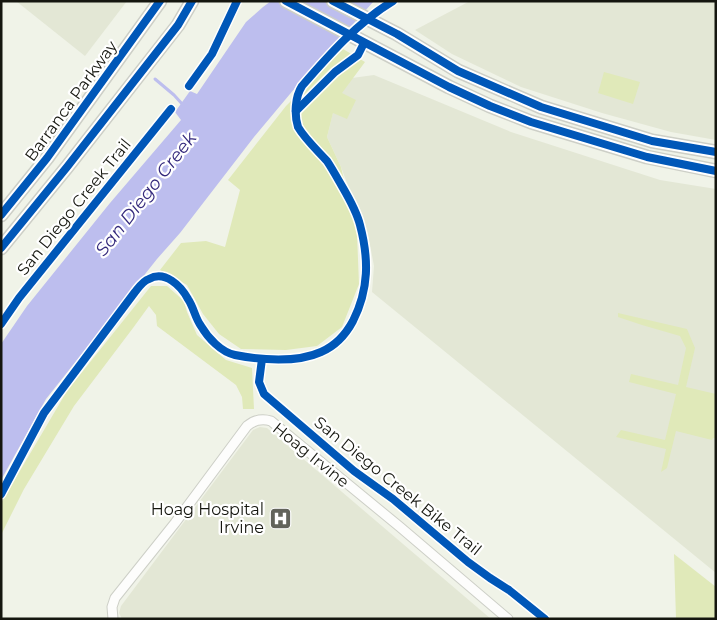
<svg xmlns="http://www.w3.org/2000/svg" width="717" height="620" viewBox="0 0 717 620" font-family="Montserrat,sans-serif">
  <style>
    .built { fill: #e3e7d5 }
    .green { fill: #e0e9b9 }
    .water { fill: #bdbeee }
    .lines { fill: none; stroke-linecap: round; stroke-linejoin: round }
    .stream { stroke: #bdbeee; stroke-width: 3 }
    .street-casing { stroke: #cdcfc7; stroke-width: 11 }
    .secondary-casing { stroke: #cdcfc7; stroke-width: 15 }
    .street { stroke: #fdfdfc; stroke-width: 9 }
    .secondary { stroke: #fdfdfc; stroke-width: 12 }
    .cycleway-casing { stroke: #fff; stroke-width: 11 }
    .cycleway { stroke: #0057b8; stroke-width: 8 }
    .labels { text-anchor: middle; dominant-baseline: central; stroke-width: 4.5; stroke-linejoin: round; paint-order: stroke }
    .street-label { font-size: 16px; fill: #15160f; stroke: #fff }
    .poi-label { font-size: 16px; fill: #15160f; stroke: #fff; text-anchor: end }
    .water-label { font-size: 18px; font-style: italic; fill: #34297c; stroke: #fff }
  </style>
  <rect width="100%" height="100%" fill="#f0f3e8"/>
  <g class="built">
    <path d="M16,1H127L85,56Z"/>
    <path d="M470,1H716V140L671,132L602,113L521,87L452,54L415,30Z"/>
    <path d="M374,75L511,132L660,180L716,189V573L372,292L374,266L368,234L350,191L341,167L327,137L336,100L352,78Z"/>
    <path d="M260,427L267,428L491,619H122L119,613L121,606L253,430Z"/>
  </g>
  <g class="green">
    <path d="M343,49L365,62L342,93L356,100L347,119L333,113L327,137L341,167L357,234L359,284L342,327L317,346L286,350L241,349L219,334L203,314L187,285L160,270L181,243L206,241L225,247L240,190L228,180L286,106Z"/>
    <path d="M604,72L640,82L633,104L598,93Z"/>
    <path d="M151,286H167L184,301L187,312L197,335L226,360L252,368L254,409H243L242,397L236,385L157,326L156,315L149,306L133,328L74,406L24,489L1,535V503L67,391Z"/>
    <path d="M618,313L687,329L695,348L686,387L716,394V440L715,438H713L712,440L676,431L667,468L661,472L666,449L616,437L621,430L665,440L676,394L629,382L631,374L678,385L686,348L680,336L642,325L618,317Z"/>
    <path d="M674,554L716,587V619H676Z"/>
  </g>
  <path class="water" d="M271,1H374L295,88L254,137L180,233L157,259L46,399L1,480V344L27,306L110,203L181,120L175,112L190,91L197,94L246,22L263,7Z"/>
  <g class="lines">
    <path class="stream" d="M155,79L174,95L184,106"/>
    <defs>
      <path id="street" d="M113,619L112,607L115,598L175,523L247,426C254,420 261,418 271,421L400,527L508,619"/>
      <g id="secondary">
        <path d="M286,1L449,87L490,106L531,122L647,157L716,171"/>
        <path d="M333,1L397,34L458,71L541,107L652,141L716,152"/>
        <path d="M1,215L47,158L160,1"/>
        <path d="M1,248L67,167L178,25L192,1"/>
      </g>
    </defs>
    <use href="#street" class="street-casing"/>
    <use href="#secondary" class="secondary-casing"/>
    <use href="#street" class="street"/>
    <use href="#secondary" class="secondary"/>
    <defs>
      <g id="cycleway">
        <path d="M286,1L449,87L490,106L531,122L647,157L716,171"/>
        <path d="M333,1L397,34L458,71L541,107L652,141L716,152"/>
        <path d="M189,86L212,54L237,1"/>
        <path d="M296,111L335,72L358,55L364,43"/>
        <path d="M1,215L47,158L160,1"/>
        <path d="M1,248L67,167L178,25L192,1"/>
        <path d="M1,324L19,298L171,109"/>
        <path d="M262,359L259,382L264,394L354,471L393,499L468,562L490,578L509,590L545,619"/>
        <path d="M1,494L44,413L135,292C139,287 143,281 149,279C165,270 181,286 188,299C194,308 195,318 201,326C208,338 221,352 235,355C260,360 297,363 321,352C335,346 346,334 353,321C369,289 369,259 360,225C356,209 347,195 339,181C335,174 331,167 327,161C317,150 305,139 298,127C294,114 295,97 302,86C328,56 358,22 393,1"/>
      </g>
    </defs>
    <use href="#cycleway" class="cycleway-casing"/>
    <use href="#cycleway" class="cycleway"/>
  </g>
  <defs>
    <symbol id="hospital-square" viewBox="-11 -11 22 22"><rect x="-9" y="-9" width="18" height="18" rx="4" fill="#62635b" stroke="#fff"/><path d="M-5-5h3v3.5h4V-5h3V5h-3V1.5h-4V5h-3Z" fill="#fff"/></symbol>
  </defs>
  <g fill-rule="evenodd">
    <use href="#hospital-square" x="268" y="506" width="25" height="25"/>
  </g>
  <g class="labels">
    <g class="street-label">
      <text transform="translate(71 101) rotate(-54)">Barranca Parkway</text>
      <text transform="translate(74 207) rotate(-51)">San Diego Creek Trail</text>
      <text transform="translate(311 455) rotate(39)">Hoag Irvine</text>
      <text transform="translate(398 486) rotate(39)">San Diego Creek Bike Trail</text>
    </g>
    <g class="poi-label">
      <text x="264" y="509">Hoag Hospital<tspan x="264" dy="18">Irvine</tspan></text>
    </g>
    <g class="water-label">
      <text transform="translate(146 194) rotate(-52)">San Diego Creek</text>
    </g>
  </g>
  <rect width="717" height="620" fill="none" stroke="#15160f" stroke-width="5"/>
</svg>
